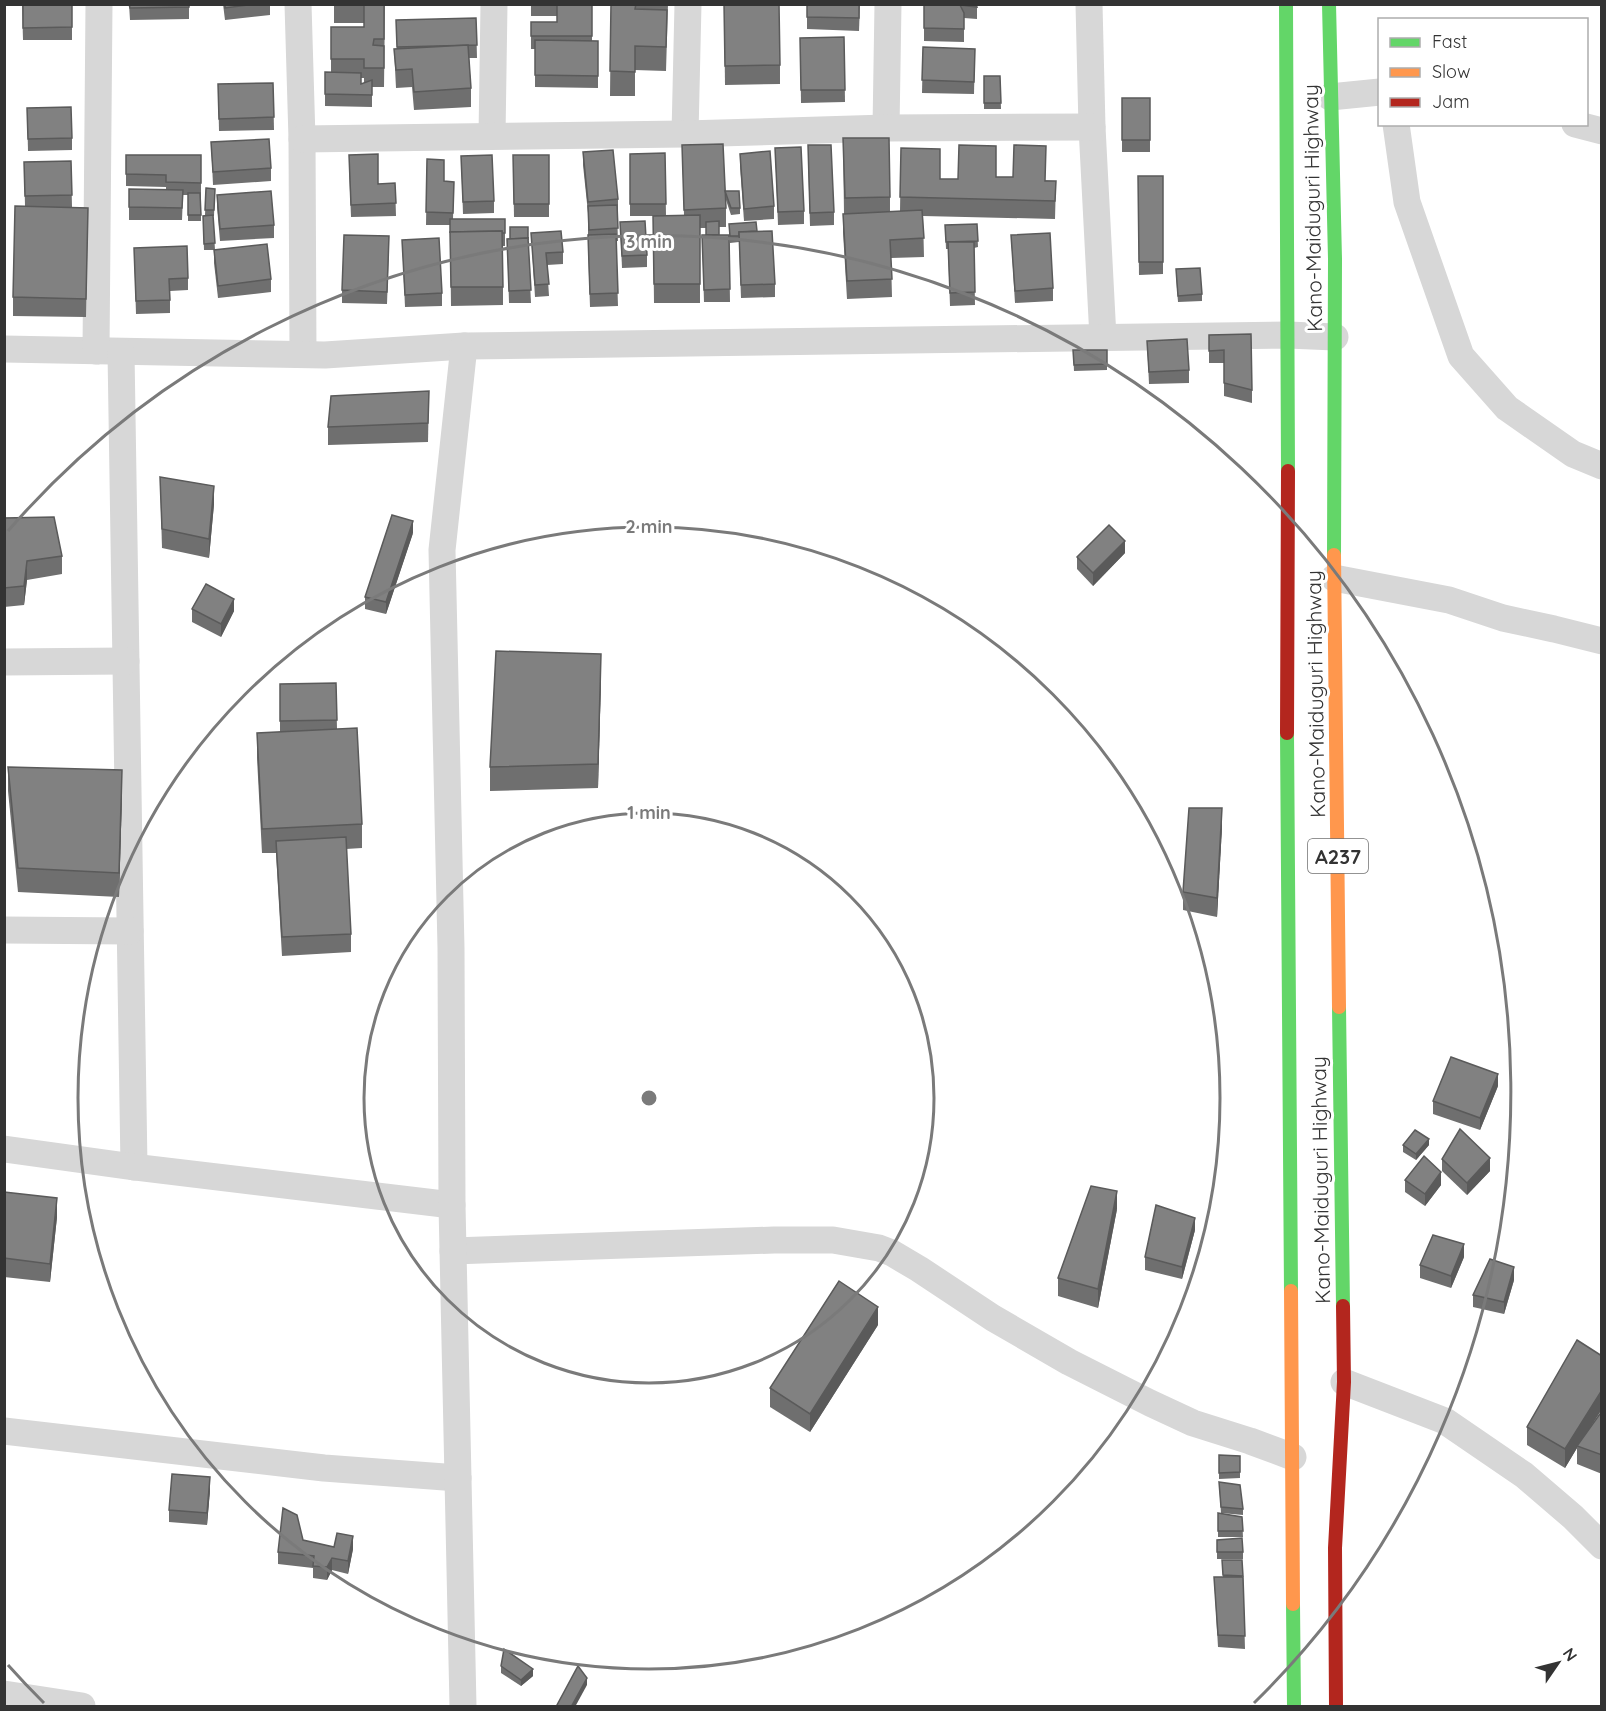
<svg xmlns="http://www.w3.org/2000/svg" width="1606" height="1711" viewBox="0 0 1606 1711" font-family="Quicksand,sans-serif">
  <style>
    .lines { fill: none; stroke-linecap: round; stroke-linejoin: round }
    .street { stroke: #d7d7d7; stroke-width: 27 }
    .fast { stroke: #63d668; stroke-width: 14 }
    .slow { stroke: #ff974d; stroke-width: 14 }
    .jam { stroke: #b3261e; stroke-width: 14 }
    .wall { fill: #6f6f6f; fill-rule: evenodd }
    .shaded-wall { fill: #5a5a5a }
    .building { fill: #818181; stroke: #5a5a5a; stroke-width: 1.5 }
    .ring { fill: none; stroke: #7a7a7a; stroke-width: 3 }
    .labels { text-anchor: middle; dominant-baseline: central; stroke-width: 6; stroke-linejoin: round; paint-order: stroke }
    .shield { fill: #fff; stroke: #707070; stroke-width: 1.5 }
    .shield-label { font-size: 20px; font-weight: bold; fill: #333 }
    .street-label { font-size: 21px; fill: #333; stroke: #fff }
    .centre { fill: #7a7a7a; stroke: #fff; stroke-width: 3 }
    .ring-label { font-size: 18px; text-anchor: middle; font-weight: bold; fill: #7a7a7a; stroke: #fff; stroke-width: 6; stroke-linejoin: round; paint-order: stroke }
  </style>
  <rect width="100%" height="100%" fill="#fff"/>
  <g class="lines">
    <g class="street">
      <path d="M298,4L302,139L303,354"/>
      <path d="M1089,4L1092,127L1103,338"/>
      <path d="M1330,97L1380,92"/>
      <path d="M1396,124L1407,202L1461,356L1507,408L1573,454L1602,466"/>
      <path d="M1575,124L1602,131"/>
      <path d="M886,128L888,4"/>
      <path d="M685,134L688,4"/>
      <path d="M492,136L494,4"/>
      <path d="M302,139L685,134L886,128L1092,127"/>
      <path d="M4,349L325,355L464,346L1288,335L1335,337"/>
      <path d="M96,351L99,4"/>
      <path d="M121,352L134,1167"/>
      <path d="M1334,578L1449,600L1503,618L1554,629L1602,641"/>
      <path d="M4,662L126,661"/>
      <path d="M4,930L130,931"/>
      <path d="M4,1149L134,1167L452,1205"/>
      <path d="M453,1251L774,1240H833L879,1248L892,1253L919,1269L993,1318L1069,1362L1150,1403L1193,1423L1250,1441L1293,1457"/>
      <path d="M1344,1382L1445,1421L1524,1475L1573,1517L1602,1546"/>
      <path d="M4,1431L324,1468L458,1478"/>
      <path d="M4,1694L82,1706"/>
      <path d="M463,1706L452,1205L451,948L442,550L464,346"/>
    </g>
    <g class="fast">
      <path d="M1286,4L1288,471"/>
      <path d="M1329,4L1335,259L1334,555"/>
      <path d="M1287,733L1291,1291"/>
      <path d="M1339,1007L1343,1306"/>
      <path d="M1293,1604L1294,1706"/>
    </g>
    <g class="slow">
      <path d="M1334,555L1339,1007"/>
      <path d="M1291,1291L1293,1604"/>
    </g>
    <g class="jam">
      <path d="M1287,733L1288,471"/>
      <path d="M1336,1706L1335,1548L1344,1382L1343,1306"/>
    </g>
  </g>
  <g class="wall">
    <path d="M22,4H72V40H23Z"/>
    <path d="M129,4H189V19L130,20Z"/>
    <path d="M223,4H270V15L225,20Z"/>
    <path d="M334,4H385L384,87H372V107L325,106V72H331V27H364V23H334ZM361,78H364V83L361,84Z"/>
    <path d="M531,4H592V41H598V88L535,87V49H531V22H557V16H531Z"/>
    <path d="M611,4H668L666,71L635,70V96H610Z"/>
    <path d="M724,4L780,65V84L725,85Z"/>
    <path d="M807,4H860L859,31L807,29Z"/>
    <path d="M924,4H976L977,7V19L964,18V42L924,41Z"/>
    <path d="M476,18L477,58H469L471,88V107L414,110L412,87L396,88L394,49H397L396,20Z"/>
    <path d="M844,37L845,102L801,103L800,38Z"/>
    <path d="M923,47L975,49L974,94L922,93Z"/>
    <path d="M984,76H1000L1001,109H984Z"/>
    <path d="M273,83L274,130L219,131L218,84Z"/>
    <rect x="1122" y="98" width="28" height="54"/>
    <path d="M27,108L72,138V150L28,151Z"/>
    <path d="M843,138L890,197V211H900L901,148L940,179H958L996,177L1056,181L1055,219L923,216L924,257L891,258L892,297L847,299L843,232V214H844Z"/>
    <path d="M211,142L271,168V181L213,185Z"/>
    <path d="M682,145L726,191L740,208V214L731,215L726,200V227H719V235H729L730,302H704L702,235H706V228H700V303H654L653,216H630V154L665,153L666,216L684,215Z"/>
    <path d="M775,148L804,211V224L778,225Z"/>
    <path d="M583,152L618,199V212H617L618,241H616L618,306L590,307L588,247V213L583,165Z"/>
    <path d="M740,154L774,206V219L744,221L740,166Z"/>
    <path d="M126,155H201V221H188V195H183L182,220H129V189L166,190V187L126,186Z"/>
    <path d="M513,155H549V217H514Z"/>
    <path d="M461,156L494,201V213L463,214Z"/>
    <path d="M808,158L834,212V225L810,226Z"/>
    <path d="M427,159L444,181L454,182L453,219H505V246H503V305L451,306L450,225H426Z"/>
    <path d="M71,161L72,207L88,208L86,317L13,316V297L25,206L24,162Z"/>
    <path d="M349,167L378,184L395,183L396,216L351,217Z"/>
    <path d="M1138,176H1163V274L1139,275Z"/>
    <path d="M206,188L215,189L214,216H213L215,250H204L203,216L205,215Z"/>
    <path d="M217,195L274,225V238L220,241L217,207Z"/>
    <path d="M620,222L647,255V267L622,268Z"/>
    <path d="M729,224L757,231L775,284V297L741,298L739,242L730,243Z"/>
    <path d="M977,224L978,247L974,248L975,305L950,306L948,249H946L945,225Z"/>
    <path d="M531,233L563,252V264L547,265L549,296L535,297Z"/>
    <path d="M1011,235L1053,288V301L1015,303Z"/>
    <path d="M507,239L528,242L531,303H509Z"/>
    <path d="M402,240L442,293V306L405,307Z"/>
    <path d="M134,248L188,278V290L170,291V313L136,314Z"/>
    <path d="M389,249L387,304L342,303V290Z"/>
    <path d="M214,250L271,279V292L218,298L214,263Z"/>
    <path d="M1176,275L1202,294V301L1178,302Z"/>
    <path d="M1251,334L1252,390V403L1224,396V363H1209V335Z"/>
    <path d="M1147,341L1189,370V383L1149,384Z"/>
    <path d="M1073,350H1107V370L1074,371Z"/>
    <path d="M429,391L428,442L328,445V427Z"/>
    <path d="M160,477L214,504L209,558L162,548Z"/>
    <path d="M4,518L62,556V574L27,580L24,605L4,607Z"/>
    <path d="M413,533L386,614L365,609V597Z"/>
    <path d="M1125,553L1093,586L1077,569V557Z"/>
    <path d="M192,609L234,611L221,637L192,622Z"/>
    <path d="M601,678L598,788L490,791V767Z"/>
    <path d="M336,683L337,729L362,824V848L346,849L351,934V952L282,956L276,853H262L257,758V733L280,732V684Z"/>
    <path d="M8,767L122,794L119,897L18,892L8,791Z"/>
    <path d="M1222,827L1217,917L1183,910V892Z"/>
    <path d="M1498,1086L1480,1130L1433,1114V1101Z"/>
    <path d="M1403,1145H1429L1416,1160L1403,1152Z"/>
    <path d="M1442,1159L1490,1171L1467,1195L1442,1171Z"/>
    <path d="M1405,1180L1441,1185L1425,1206L1405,1192Z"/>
    <path d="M4,1182L5,1192L57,1217L50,1282L4,1277Z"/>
    <path d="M1117,1209L1098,1308L1058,1296V1278Z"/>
    <path d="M1195,1230L1182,1279L1145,1270V1257Z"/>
    <path d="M1464,1257L1451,1288L1420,1278V1265Z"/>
    <path d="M1514,1280L1504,1314L1473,1307V1295Z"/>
    <path d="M878,1325L810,1432L770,1407V1388Z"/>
    <path d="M1602,1356V1409L1589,1429L1602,1411V1474L1577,1464V1448L1565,1468L1527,1445V1427Z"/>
    <path d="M1219,1455L1240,1456V1478L1219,1479Z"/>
    <path d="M1219,1482L1243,1509V1515L1221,1513Z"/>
    <path d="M210,1490L207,1525L169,1522V1510Z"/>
    <path d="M1218,1513L1242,1517L1243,1537H1218Z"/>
    <path d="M303,1540L334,1547L353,1549L348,1574L332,1570L327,1580L313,1578V1568L278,1564V1552Z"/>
    <path d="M1217,1540L1243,1552V1559H1217Z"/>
    <path d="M1222,1560L1243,1577L1245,1649L1218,1647L1214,1577H1223Z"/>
    <path d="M501,1666L533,1676L521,1686L501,1673Z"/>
  </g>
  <g class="shaded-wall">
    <path d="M214,486V504L209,558V539Z"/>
    <path d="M413,521V533L386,614V602Z"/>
    <path d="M1125,541V553L1093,586V573Z"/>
    <path d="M27,561V580L24,605V586Z"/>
    <path d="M234,599V611L221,637V624Z"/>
    <path d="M601,654V678L598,788V764Z"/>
    <path d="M122,770V794L119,897V873Z"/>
    <path d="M1222,808V827L1217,917V898Z"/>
    <path d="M1498,1074V1086L1480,1130V1118Z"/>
    <path d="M1429,1139V1145L1416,1160V1154Z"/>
    <path d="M1490,1158V1171L1467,1195V1183Z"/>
    <path d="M1441,1172V1185L1425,1206V1194Z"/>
    <path d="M1117,1191V1209L1098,1308V1289Z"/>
    <path d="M57,1198V1217L50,1282V1264Z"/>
    <path d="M1195,1218V1230L1182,1279V1267Z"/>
    <path d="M1464,1244V1257L1451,1288V1276Z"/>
    <path d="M1514,1267V1280L1504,1314V1302Z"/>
    <path d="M878,1307V1325L810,1432V1414Z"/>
    <path d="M1602,1390V1409L1578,1446H1577V1448L1565,1468V1449Z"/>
    <path d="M210,1477V1490L207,1525V1513Z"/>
    <path d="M353,1536V1549L348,1574V1561Z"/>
    <path d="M332,1558V1570L327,1580V1567Z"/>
    <path d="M533,1669V1676L521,1686V1680Z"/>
    <path d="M587,1678V1685L575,1707H571Z"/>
  </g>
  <g class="building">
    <path d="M23,4H72V27L23,28Z"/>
    <path d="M129,4H189V7L130,8Z"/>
    <path d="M225,4H256L225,8Z"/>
    <path d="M336,4H384V39H374L373,45L384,46V68H364V59H331V27H364V5Z"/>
    <path d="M557,4H592V36H531V22H557Z"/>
    <path d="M611,4H636L635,9L667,10L666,47L635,46V72L610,71Z"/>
    <path d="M724,4H779L780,65L725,66Z"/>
    <path d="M807,4H859V18L807,17Z"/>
    <path d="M924,4H976L977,7L960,5L964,13V29L924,28Z"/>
    <path d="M476,18L477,45L397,47L396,20Z"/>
    <path d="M844,37L845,90H801L800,38Z"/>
    <path d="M535,40L598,41V76L535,75Z"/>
    <path d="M468,45L471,88L414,92L412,69L396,70L394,49Z"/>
    <path d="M923,47L975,49L974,82L922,80Z"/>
    <path d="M325,72L361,73V84L372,80V95L325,94Z"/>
    <path d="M984,76H1000L1001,103H984Z"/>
    <path d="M273,83L274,117L219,119L218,84Z"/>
    <rect x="1122" y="98" width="28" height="42"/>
    <path d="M71,107L72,138L28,139L27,108Z"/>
    <path d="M843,138H889L890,197L845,198Z"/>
    <path d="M269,139L271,168L213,172L211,142Z"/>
    <path d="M723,144L726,208L684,210L682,145Z"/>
    <path d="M808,145H831L834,212L810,213Z"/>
    <path d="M959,145L996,146V177H1013L1014,145L1046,146L1045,181H1056L1055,201L900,197L901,148L940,149V179H958Z"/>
    <path d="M801,147L804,211L778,212L775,148Z"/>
    <path d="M613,150L618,199L588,202L583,152Z"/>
    <path d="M770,151L774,206L744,209L740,154Z"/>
    <path d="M665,153L666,204H630V154Z"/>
    <path d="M378,154V184L395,183L396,203L351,205L349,155Z"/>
    <path d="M126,155H201V183L166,182V175L126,174Z"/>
    <path d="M492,155L494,201L463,202L461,156Z"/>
    <path d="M513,155H549V204H514Z"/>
    <path d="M427,159L444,160V181L454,182L453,213L426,212Z"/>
    <path d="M71,161L72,195L25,196L24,162Z"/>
    <path d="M1138,176H1163V262H1139Z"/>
    <path d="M206,188L215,189L214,210H205Z"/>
    <path d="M129,189L183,190L182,208L129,207Z"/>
    <path d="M271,191L274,225L220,229L217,195Z"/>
    <path d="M725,191H739L740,208H731Z"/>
    <path d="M188,193H200L201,215H188Z"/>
    <path d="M617,205L618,228L589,230L588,206Z"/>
    <path d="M15,206L88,208L86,299L13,297Z"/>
    <path d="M922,210L924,238L890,240L892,279L847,281L843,214Z"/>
    <path d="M213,215L215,243L204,244L203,216Z"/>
    <path d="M700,215V284H654L653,216Z"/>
    <path d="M450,219H505V233H502V231L450,232V233Z"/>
    <path d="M645,221L647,255L622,256L620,222Z"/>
    <path d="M719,221V235H706V222Z"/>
    <path d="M756,222L757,231L739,232V236H730L729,224Z"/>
    <path d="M977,224L978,241L946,242L945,225Z"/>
    <path d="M510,227H528V240V238L510,239Z"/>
    <path d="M502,231L503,287H451L450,232Z"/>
    <path d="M561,231L563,252L546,253L549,284L535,285L531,233Z"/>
    <path d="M772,231L775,284L741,285L739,232Z"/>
    <path d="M1050,233L1053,288L1015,291L1011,235Z"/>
    <path d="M616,234L618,293L590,294L588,235Z"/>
    <path d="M344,235L389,236L387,292L342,290Z"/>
    <path d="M702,235H729L730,289L704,290Z"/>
    <path d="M439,238L442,293L405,295L402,240Z"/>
    <path d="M528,238L531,290L509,291L507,239Z"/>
    <path d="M948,242H974L975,292L950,293Z"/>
    <path d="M267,244L271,279L218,286L214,250Z"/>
    <path d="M187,246L188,278L169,279L170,300L136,301L134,248Z"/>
    <path d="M1200,268L1202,294L1178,296L1176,269Z"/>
    <path d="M1251,334L1252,390L1224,383V350L1209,351V335Z"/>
    <path d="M1187,339L1189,370L1149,372L1147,341Z"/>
    <path d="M1073,350H1107V364L1074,365Z"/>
    <path d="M429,391L428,423L328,427L331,396Z"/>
    <path d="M160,477L214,486L209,539L162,529Z"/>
    <path d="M392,515L413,521L386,602L365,597Z"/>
    <path d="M54,517L62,556L27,561L24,586L4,588V518Z"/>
    <path d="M1109,525L1125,541L1093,573L1077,557Z"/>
    <path d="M206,584L234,599L221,624L192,609Z"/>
    <path d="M496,651L601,654L598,764L490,767Z"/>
    <path d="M336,683L337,720L280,721V684Z"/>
    <path d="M357,728L362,824L262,829L257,733Z"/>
    <path d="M8,767L122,770L119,873L18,868Z"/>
    <path d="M1189,808H1222L1217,898L1183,892Z"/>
    <path d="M346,837L351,934L282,937L276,841Z"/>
    <path d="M1451,1057L1498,1074L1480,1118L1433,1101Z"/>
    <path d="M1460,1129L1490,1158L1467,1183L1442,1159Z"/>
    <path d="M1415,1130L1429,1139L1416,1154L1403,1145Z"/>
    <path d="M1424,1156L1441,1172L1425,1194L1405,1180Z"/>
    <path d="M1091,1186L1117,1191L1098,1289L1058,1278Z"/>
    <path d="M4,1192L57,1198L50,1264L4,1258Z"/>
    <path d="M1156,1205L1195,1218L1182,1267L1145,1257Z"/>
    <path d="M1433,1235L1464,1244L1451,1276L1420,1265Z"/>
    <path d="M1490,1259L1514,1267L1504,1302L1473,1295Z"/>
    <path d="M839,1281L878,1307L810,1414L770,1388Z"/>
    <path d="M1577,1340L1602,1356V1390L1565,1449L1527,1427Z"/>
    <path d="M1602,1411V1455L1577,1446Z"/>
    <path d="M1219,1455L1240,1456V1472L1219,1473Z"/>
    <path d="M172,1474L210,1477L207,1513L169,1510Z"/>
    <path d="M1219,1482L1240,1485L1243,1509L1221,1507Z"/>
    <path d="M283,1508L297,1515L303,1540L334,1547L337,1533L353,1536L348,1561L332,1558L327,1567L313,1566L314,1556L278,1552Z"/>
    <path d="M1218,1513L1242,1517L1243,1531H1218Z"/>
    <path d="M1242,1538L1243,1552H1217V1540Z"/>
    <path d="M1222,1560H1242L1243,1576L1223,1575Z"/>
    <path d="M1214,1577H1243L1245,1636L1218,1635Z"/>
    <path d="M504,1649L533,1669L521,1680L501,1666Z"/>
    <path d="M578,1666L587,1678L571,1707H560L557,1705Z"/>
  </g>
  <g class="ring">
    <circle cx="649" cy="1098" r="285"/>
    <circle cx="649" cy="1098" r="571"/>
    <path d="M44 1703A856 856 0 0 1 8 1665M8 531A856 856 0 1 1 1254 1703"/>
  </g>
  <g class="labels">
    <rect class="shield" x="1308" y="839" width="60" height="34" rx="4.5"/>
    <g class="shield-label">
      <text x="1338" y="856">A237</text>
    </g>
    <g class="street-label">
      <text transform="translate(1312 208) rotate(-91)">Kano-Maiduguri Highway</text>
      <text transform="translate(1315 694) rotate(-91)">Kano-Maiduguri Highway</text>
      <text transform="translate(1320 1180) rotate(-91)">Kano-Maiduguri Highway</text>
    </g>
  </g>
  <circle cx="649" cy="1098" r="9" class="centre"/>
  <g class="ring-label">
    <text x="649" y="248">3 min</text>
    <text x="649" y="533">2 min</text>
    <text x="649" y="819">1 min</text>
  </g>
  <rect width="1606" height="1711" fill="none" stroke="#333333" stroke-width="12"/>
  <rect x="1378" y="18" width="210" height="108" fill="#ffffff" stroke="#adadad" stroke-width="1.5"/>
  <rect x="1390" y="38" width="30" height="9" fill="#63d668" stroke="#adadad" stroke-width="1.5"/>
  <text x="1432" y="48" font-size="18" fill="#333333">Fast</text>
  <rect x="1390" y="68" width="30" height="9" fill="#ff974d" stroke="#adadad" stroke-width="1.5"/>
  <text x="1432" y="78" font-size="18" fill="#333333">Slow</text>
  <rect x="1390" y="98" width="30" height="9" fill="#b3261e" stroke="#adadad" stroke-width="1.5"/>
  <text x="1432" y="108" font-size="18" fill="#333333">Jam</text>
  <g transform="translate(1558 1663) rotate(55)" stroke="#ffffff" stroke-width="4.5" paint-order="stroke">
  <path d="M0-4.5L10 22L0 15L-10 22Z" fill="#333333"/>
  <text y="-9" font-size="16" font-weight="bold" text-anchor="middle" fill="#333333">N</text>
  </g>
</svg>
